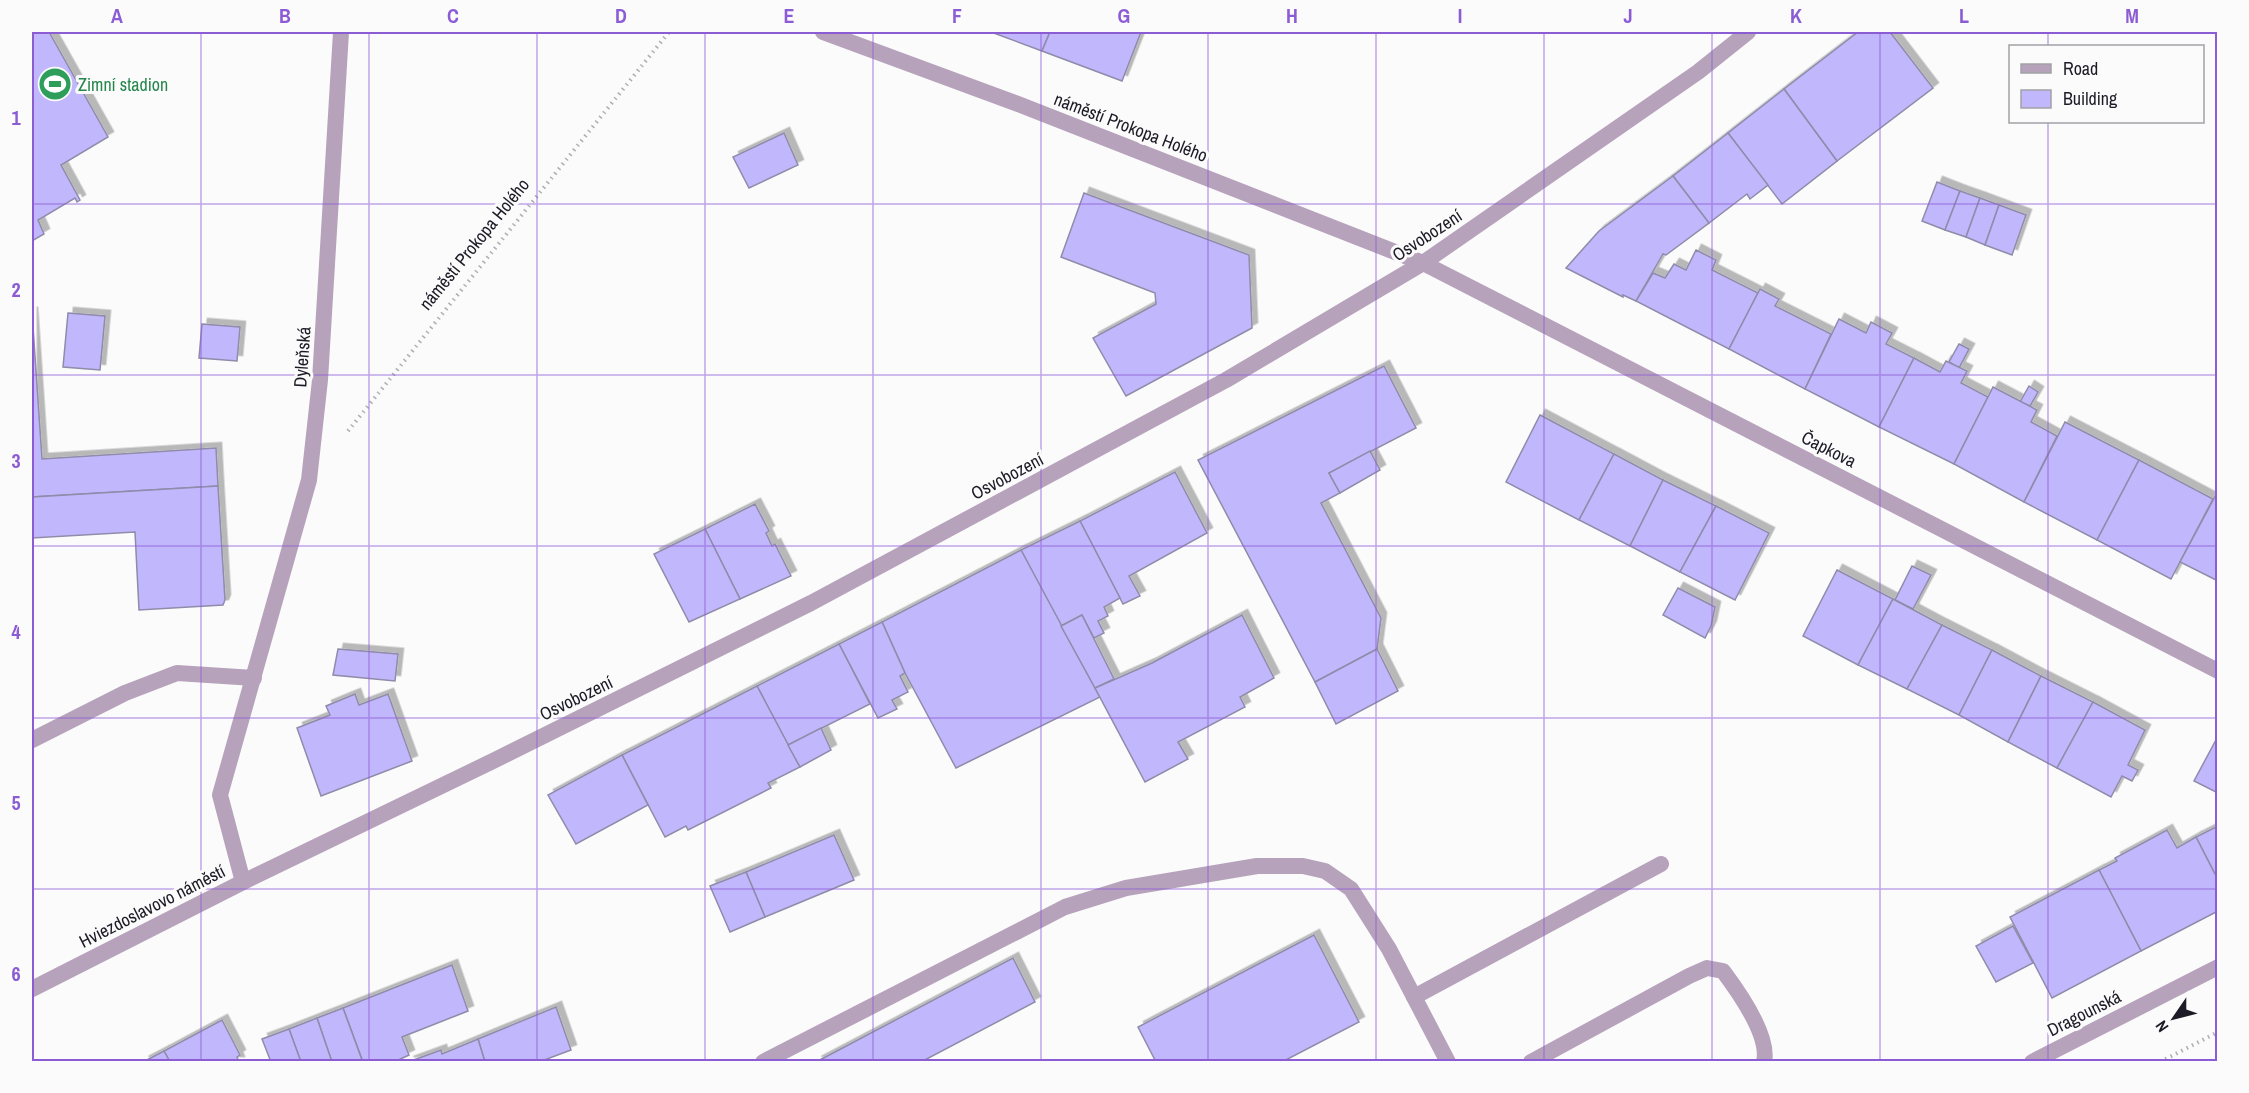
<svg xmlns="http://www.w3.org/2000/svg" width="2249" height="1093" viewBox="0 0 2249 1093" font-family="'Archivo Narrow',sans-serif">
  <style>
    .building { fill: #c1b7fc; stroke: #8f8ba9; stroke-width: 1.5; filter: url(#shadow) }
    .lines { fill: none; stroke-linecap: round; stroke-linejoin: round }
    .path { stroke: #afaeb2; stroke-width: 4; stroke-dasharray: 1.5 4.5; stroke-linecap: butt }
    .service { stroke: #b7a2bc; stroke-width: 16 }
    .minor { stroke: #b7a2bc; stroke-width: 16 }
    .tertiary { stroke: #b7a2bc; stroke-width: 16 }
    .grid { fill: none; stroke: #8c5cd5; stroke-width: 1.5; stroke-opacity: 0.55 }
    .labels { text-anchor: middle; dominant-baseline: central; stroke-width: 6; stroke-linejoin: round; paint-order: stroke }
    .leisure-label { font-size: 18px; fill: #27864d; stroke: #fbfbfb; text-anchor: start }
    .street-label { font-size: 18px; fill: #1d1b26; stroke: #fbfbfb }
    .neatline { fill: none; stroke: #8c5cd5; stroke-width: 2 }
    .grid-label { font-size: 20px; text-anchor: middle; font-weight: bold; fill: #8c5cd5 }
  </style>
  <defs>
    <filter id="shadow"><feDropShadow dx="5.5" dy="-5.5" stdDeviation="0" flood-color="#0004"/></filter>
  </defs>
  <rect width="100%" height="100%" fill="#fbfbfb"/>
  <g class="building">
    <path d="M32,32H49L108,137L61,165L80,200L77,202L75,198L38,220L44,234L32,241Z"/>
    <path d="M991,32H1050L1042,51Z"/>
    <path d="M1050,32H1141L1122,81L1042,51Z"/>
    <path d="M1858,32H1890L1933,88L1837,161L1784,89Z"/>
    <path d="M1784,89L1837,161L1782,204L1728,133Z"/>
    <path d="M784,133L798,165L749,188L733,157Z"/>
    <path d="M1728,133L1768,185L1750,199L1747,194L1709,223L1673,176Z"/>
    <path d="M1673,176L1709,223L1666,255L1663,254L1636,301L1623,295V297L1566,268L1599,231Z"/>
    <path d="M1937,182L1960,191L1945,230L1922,221Z"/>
    <path d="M1960,191L1980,198L1966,237L1945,230Z"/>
    <path d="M1084,193L1249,255L1252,328L1126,396L1093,338L1156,304L1155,293L1061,257Z"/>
    <path d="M1980,198L1999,205L1985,245L1966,237Z"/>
    <path d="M1999,205L2026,215L2012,255L1985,245Z"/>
    <path d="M1696,250L1716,260L1712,270L1758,293L1729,349L1636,301L1653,273L1665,278L1674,264L1686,270Z"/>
    <path d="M1760,289L1779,299L1775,306L1831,334L1805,389L1729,349Z"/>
    <path d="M32,312L42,459L216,448L218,486L32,497Z"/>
    <path d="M68,313L105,316L100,370L63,367Z"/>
    <path d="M1839,319L1866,333L1871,322L1892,333L1886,344L1914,358L1879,427L1805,389Z"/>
    <path d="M202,324L240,327L237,361L199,358Z"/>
    <path d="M1959,344L1969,349L1959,368L1949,362Z"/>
    <path d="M1914,358L1940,372L1946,361L1967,371L1961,383L1988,397L1954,464L1879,427Z"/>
    <path d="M1384,366L1416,428L1329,473L1340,493L1321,503L1381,618L1377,649L1315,682L1198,460Z"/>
    <path d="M2029,386L2038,392L2030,406L2020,402Z"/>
    <path d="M1993,387L2037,410L2031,422L2057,436L2024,502L1954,464Z"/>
    <path d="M1540,415L1614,454L1579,520L1506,482Z"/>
    <path d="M2065,422L2139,460L2097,540L2024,502Z"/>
    <path d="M1370,451L1380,470L1340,493L1329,473Z"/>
    <path d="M1614,454L1663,480L1630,546L1579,520Z"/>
    <path d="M2139,460L2213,499L2171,579L2097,540Z"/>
    <path d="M1175,472L1207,533L1129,576L1140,596L1123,604L1080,521Z"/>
    <path d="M1663,480L1716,506L1680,572L1630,546Z"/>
    <path d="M218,486L225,600L223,605L139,610L135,532L32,538V497Z"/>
    <path d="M2218,491V581L2180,562Z"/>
    <path d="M755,504L769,531L766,533L772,546L775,544L791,576L740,599L705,529Z"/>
    <path d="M1716,506L1769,533L1735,600L1680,572Z"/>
    <path d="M1080,521L1120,598L1104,607L1108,616L1098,621L1104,633L1094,638L1082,615L1061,626L1021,550Z"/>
    <path d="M705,529L740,599L689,622L654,554Z"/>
    <path d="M1021,550L1100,697L956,768L905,673L882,622Z"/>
    <path d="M1912,566L1931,575L1913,609L1895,600Z"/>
    <path d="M1837,570L1893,599L1858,665L1803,636Z"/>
    <path d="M1678,588L1715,607L1711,626L1705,638L1663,615Z"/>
    <path d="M1893,599L1942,625L1907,689L1858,665Z"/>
    <path d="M1082,615L1114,679L1095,688L1061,626Z"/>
    <path d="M1242,615L1274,678L1240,697L1245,707L1178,742L1188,759L1145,782L1095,688L1152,663Z"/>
    <path d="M882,622L905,673L900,676L908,692L892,700L897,709L878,718L839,644Z"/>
    <path d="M1942,625L1992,650L1959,715L1907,689Z"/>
    <path d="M839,644L870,704L788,745L757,686Z"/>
    <path d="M338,649L398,654L395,681L333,675Z"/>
    <path d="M1377,649L1398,691L1336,724L1315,682Z"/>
    <path d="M1992,650L2041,676L2008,742L1959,715Z"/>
    <path d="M2041,676L2093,702L2057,768L2008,742Z"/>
    <path d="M757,686L800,767L768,783L771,788L688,830L686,826L665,837L622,755Z"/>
    <path d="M355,694L359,705L388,694L412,761L321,796L297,728L330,715L326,706Z"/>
    <path d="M2093,702L2145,730L2128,765L2138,770L2132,781L2122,776L2111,797L2057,768Z"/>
    <path d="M821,728L831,750L800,767L788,745Z"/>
    <path d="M2218,736V793L2194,781Z"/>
    <path d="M622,755L648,805L576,844L548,795Z"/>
    <path d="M2218,826V880L2196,837Z"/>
    <path d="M2167,830L2177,848L2196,837L2218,880V911L2141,951L2099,870L2117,861L2115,858Z"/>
    <path d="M834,835L854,880L765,917L746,872Z"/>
    <path d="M2099,870L2141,951L2052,998L2010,917Z"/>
    <path d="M746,872L765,917L730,932L710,886Z"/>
    <path d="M2013,926L2033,963L1996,982L1976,946Z"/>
    <path d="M1314,935L1359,1022L1282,1062H1156L1138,1027Z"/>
    <path d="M1013,958L1035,1002L921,1062H816Z"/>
    <path d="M452,965L468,1011L402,1037L409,1055L394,1062H363L343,1008Z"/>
    <path d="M556,1007L571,1050L539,1062H485L478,1039Z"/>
    <path d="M343,1008L362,1060L358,1062H332L317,1018Z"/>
    <path d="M317,1018L332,1062H301L289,1029Z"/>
    <path d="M222,1020L240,1055L237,1057L239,1062H170L164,1051Z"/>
    <path d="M289,1029L301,1062H271L262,1039Z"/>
    <path d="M478,1039L485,1062H408L441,1050L442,1054Z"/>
    <path d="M164,1051L170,1062H143Z"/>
  </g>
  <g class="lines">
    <g class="path">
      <path d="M348,431L669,32"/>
      <path d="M2160,1062L2218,1032"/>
    </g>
    <g class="service">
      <path d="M1414,997L1661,864"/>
      <path d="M1531,1062L1689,976L1707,968L1723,971C1738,991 1770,1036 1764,1062"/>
    </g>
    <g class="minor">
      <path d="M823,32L1018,104L1423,263L2218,671"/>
      <path d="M32,740L125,693L177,673L254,678"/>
      <path d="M243,882L220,795L309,480L320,380L341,32"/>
      <path d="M763,1062L1065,907L1126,888L1257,866H1303L1325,871L1351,889L1389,949L1448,1062"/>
      <path d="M2032,1062L2218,967"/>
    </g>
    <path class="tertiary" d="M32,989L243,882L495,760L811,603L1226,380L1423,263L1698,72L1748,32"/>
  </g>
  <path class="grid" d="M201,32V1062M369,32V1062M537,32V1062M705,32V1062M873,32V1062M1041,32V1062M1208,32V1062M1376,32V1062M1544,32V1062M1712,32V1062M1880,32V1062M2048,32V46M2048,122V1062M32,204H2218M32,375H2218M32,546H2218M32,718H2218M32,889H2218"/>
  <defs>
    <symbol id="stadium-disc" viewBox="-11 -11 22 22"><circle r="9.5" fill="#2e9e5b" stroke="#fbfbfb"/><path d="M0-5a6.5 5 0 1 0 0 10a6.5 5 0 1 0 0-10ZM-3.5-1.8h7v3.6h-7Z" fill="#fff"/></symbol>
  </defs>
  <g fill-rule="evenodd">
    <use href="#stadium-disc" x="36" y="65" width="38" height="38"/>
  </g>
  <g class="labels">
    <g class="leisure-label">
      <text x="78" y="84">Zimní stadion</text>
    </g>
    <g class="street-label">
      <text transform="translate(1131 127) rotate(21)">náměstí Prokopa Holého</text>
      <text transform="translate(1427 235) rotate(-33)">Osvobození</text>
      <text transform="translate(474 244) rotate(-51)">náměstí Prokopa Holého</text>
      <text transform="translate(302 357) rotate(-86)">Dyleňská</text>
      <text transform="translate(1829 449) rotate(27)">Čapkova</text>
      <text transform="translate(1007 476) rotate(-28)">Osvobození</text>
      <text transform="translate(576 698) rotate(-26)">Osvobození</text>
      <text transform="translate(152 906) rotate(-27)">Hviezdoslavovo náměstí</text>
      <text transform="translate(2084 1013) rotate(-27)">Dragounská</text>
    </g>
  </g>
  <rect width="2249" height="1093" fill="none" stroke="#fbfbfb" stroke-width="66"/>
  <rect x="2009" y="45" width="195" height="78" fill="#fbfbfb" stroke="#a2a1a6" stroke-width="1.5"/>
  <rect x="2021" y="64" width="30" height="9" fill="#b7a2bc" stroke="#a2a1a6" stroke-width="1.5"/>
  <text x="2063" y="75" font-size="18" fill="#1d1b26">Road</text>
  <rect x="2021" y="90" width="30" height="18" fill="#c1b7fc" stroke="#a2a1a6" stroke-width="1.5"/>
  <text x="2063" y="105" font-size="18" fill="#1d1b26">Building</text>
  <g transform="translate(2174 1018) rotate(235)" stroke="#fbfbfb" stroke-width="4.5" paint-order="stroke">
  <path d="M0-4.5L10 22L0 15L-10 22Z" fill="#1d1b26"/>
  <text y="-9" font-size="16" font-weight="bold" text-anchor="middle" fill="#1d1b26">N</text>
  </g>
  <rect x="33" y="33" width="2183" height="1027" class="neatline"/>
  <g class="grid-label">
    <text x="117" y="23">A</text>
    <text x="285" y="23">B</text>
    <text x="453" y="23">C</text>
    <text x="621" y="23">D</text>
    <text x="789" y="23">E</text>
    <text x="957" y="23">F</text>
    <text x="1124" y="23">G</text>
    <text x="1292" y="23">H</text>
    <text x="1460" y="23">I</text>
    <text x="1628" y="23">J</text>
    <text x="1796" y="23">K</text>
    <text x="1964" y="23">L</text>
    <text x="2132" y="23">M</text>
    <text x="16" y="125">1</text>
    <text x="16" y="297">2</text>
    <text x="16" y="468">3</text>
    <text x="16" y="639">4</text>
    <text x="16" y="810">5</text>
    <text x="16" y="981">6</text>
  </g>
</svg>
